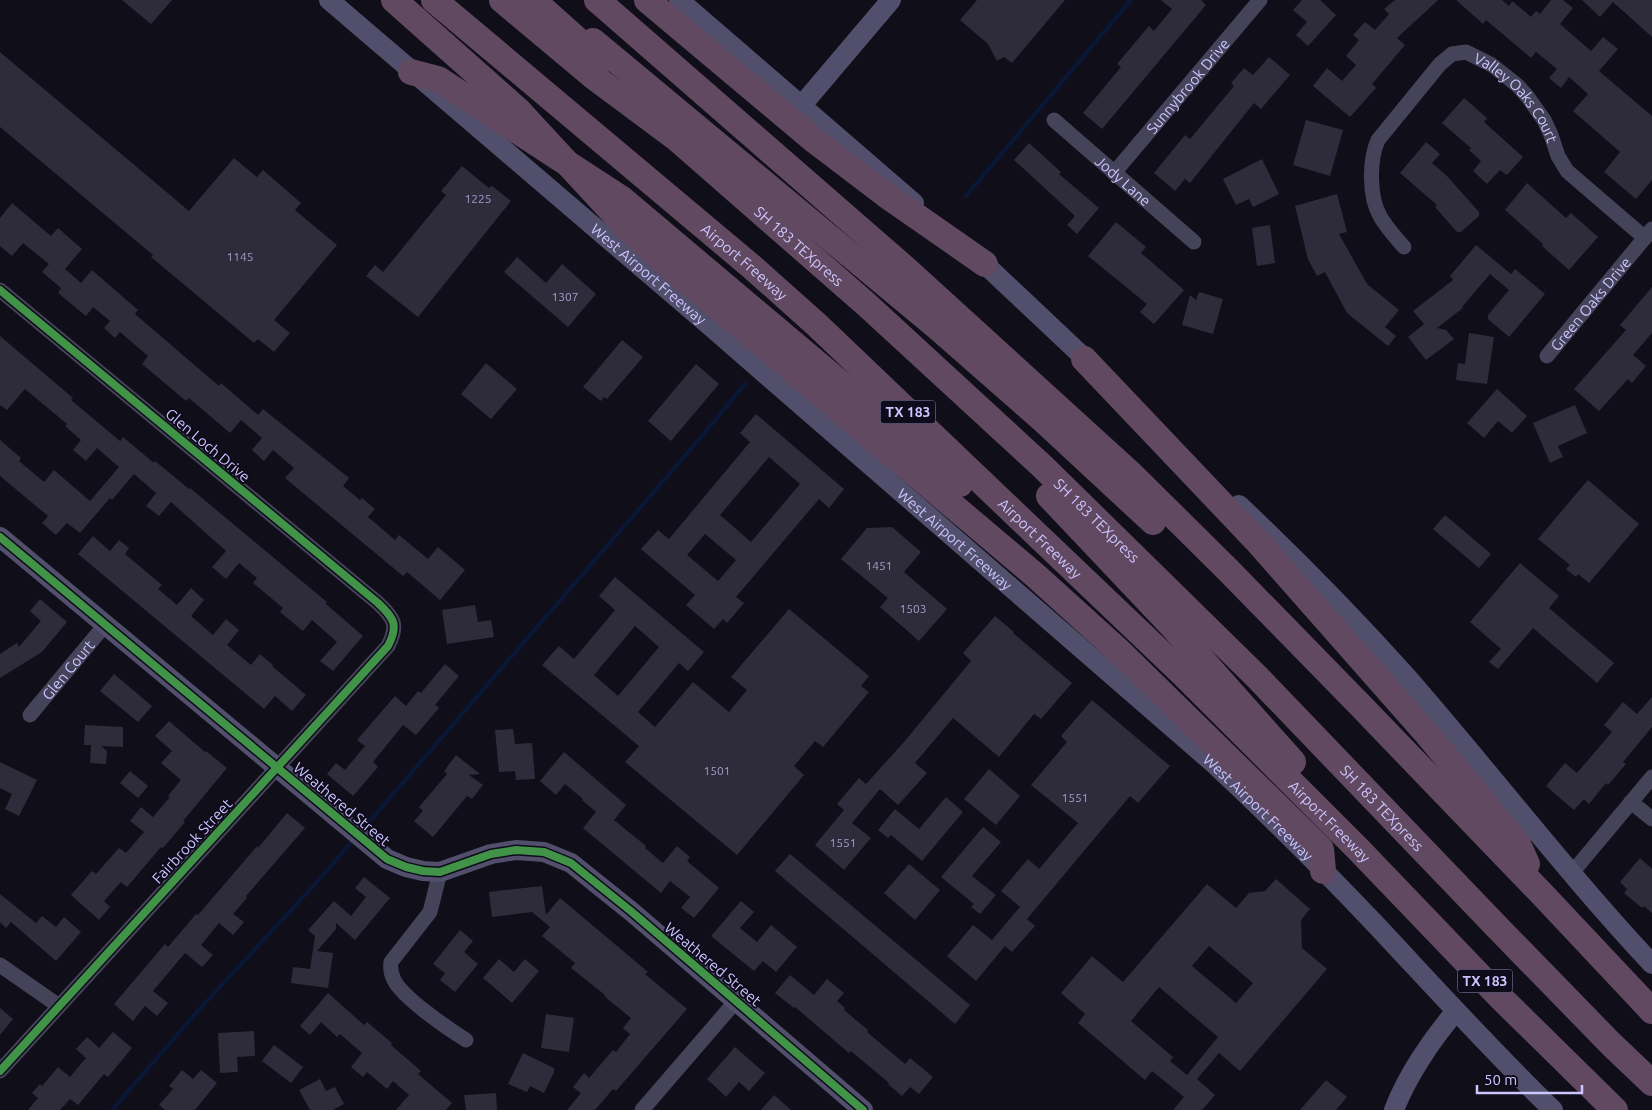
<svg xmlns="http://www.w3.org/2000/svg" width="1652" height="1110" viewBox="0 0 1652 1110" font-family="Ubuntu,sans-serif">
  <style>
    .lines { fill: none; stroke-linecap: round; stroke-linejoin: round }
    .stream { stroke: #091634; stroke-width: 4.5 }
    .building { fill: #2e2b3b; fill-rule: evenodd }
    .street { stroke: #454359; stroke-width: 15 }
    .secondary { stroke: #514f6c; stroke-width: 20 }
    .highway { stroke: #614961; stroke-width: 26 }
    .highway-bridge { stroke: #614961; stroke-width: 26 }
    .cycleway-casing { stroke: #0e0b1b; stroke-width: 11 }
    .cycleway { stroke: #419447; stroke-width: 8 }
    .labels { text-anchor: middle; dominant-baseline: central; stroke-width: 4; stroke-linejoin: round; paint-order: stroke }
    .number-label { font-size: 12px; fill: #a59ece }
    .shield { fill: #0e0b1b; stroke: #948dbb; stroke-width: 1 }
    .shield-label { font-size: 14px; font-weight: bold; fill: #cdc5ff }
    .street-label { font-size: 15px; fill: #cdc5ff; stroke: #0e0b1b }
  </style>
  <rect width="100%" height="100%" fill="#100e18"/>
  <g class="lines">
    <g class="stream">
      <path d="M966,196L1131,0"/>
      <path d="M362,830L702,436L745,384"/>
      <path d="M112,1110L195,1014L316,883L355,838"/>
    </g>
  </g>
  <g class="building">
    <path d="M122,0H172L151,24Z"/>
    <path d="M977,0H1065L1012,63L1004,57L997,61L988,44L960,20Z"/>
    <path d="M1161,0H1201L1206,5L1102,129L1083,113L1121,67L1117,64L1149,26L1154,31L1172,9Z"/>
    <path d="M1302,0H1320L1336,15L1308,46L1296,35L1307,22L1293,10Z"/>
    <path d="M1395,0H1438L1397,38L1405,45L1372,84L1376,88L1350,117L1313,86L1327,68L1342,81L1356,65L1346,56L1359,40L1353,35L1365,22L1375,30L1389,14L1384,9Z"/>
    <path d="M1456,0H1502L1509,6L1512,1L1531,17L1536,11L1540,14L1551,0H1563L1573,8L1560,24L1591,51L1603,37L1618,49L1599,71L1652,116V180L1636,199L1604,172L1620,152L1573,111L1588,94L1569,77L1561,88L1549,78L1557,69L1536,52L1531,58L1486,20L1483,24Z"/>
    <path d="M1582,0H1652V37L1613,2L1600,17Z"/>
    <path d="M0,52L189,211L234,158L257,177L263,170L301,203L295,210L337,245L274,320L290,333L274,352L258,339L254,343L151,257L153,255L0,127Z"/>
    <path d="M1269,57L1290,75L1261,109L1254,103L1190,183L1185,179L1175,191L1154,173L1185,135L1190,139L1234,86L1231,83L1244,68L1253,75Z"/>
    <path d="M1464,98L1487,118L1484,122L1523,157L1507,175L1500,170L1487,184L1473,171L1481,161L1469,150L1471,148L1442,123Z"/>
    <path d="M1306,120L1343,130L1330,176L1293,165Z"/>
    <path d="M1426,142L1440,154L1432,163L1447,176L1479,212V216L1461,232H1457L1435,207L1437,205L1400,173Z"/>
    <path d="M1029,143L1061,172L1059,174L1099,208L1077,234L1067,225L1075,216L1014,160Z"/>
    <path d="M1262,159L1279,194L1253,207L1249,199L1236,205L1223,179Z"/>
    <path d="M462,166L489,188L492,186L511,201L418,317L366,276L375,265L383,272L446,195L441,191Z"/>
    <path d="M1527,183L1566,218L1571,213L1598,237L1569,270L1542,246L1543,244L1505,210Z"/>
    <path d="M1337,194L1347,232L1339,234L1367,284L1399,310L1385,327L1396,336L1388,346L1347,313L1325,272L1317,276L1308,259L1295,206Z"/>
    <path d="M12,203L51,236L58,228L82,249L65,269L81,283L92,270L138,310L135,314L219,386L221,383L258,415L263,409L349,478L343,486L360,500L362,498L375,509L368,517L395,540L399,535L428,559L438,547L465,570L440,600L407,572L403,576L285,478L294,468L273,450L264,461L252,450L262,438L241,420L230,433L189,398L186,401L142,364L148,356L120,332L115,338L104,328L110,321L93,307L86,316L58,293L61,288L42,272L49,264L23,243L12,256L0,246V218Z"/>
    <path d="M1116,222L1146,247L1141,253L1184,290L1154,324L1140,312L1147,304L1088,256Z"/>
    <path d="M1270,225L1275,263L1257,266L1252,228Z"/>
    <path d="M1476,245L1511,274L1515,269L1545,294L1509,337L1488,319V315L1509,290L1490,274L1462,307L1463,308L1437,328L1446,330L1454,339L1426,360L1408,337L1424,324L1413,311L1453,280L1450,276Z"/>
    <path d="M517,257L546,283L562,264L596,294L568,327L504,272Z"/>
    <path d="M1652,287V333L1633,355L1646,366L1632,383L1628,379L1599,411L1574,389L1626,330L1620,325Z"/>
    <path d="M1199,292L1223,299L1213,334L1182,325L1190,295L1196,300Z"/>
    <path d="M1469,333L1494,337L1487,384L1456,380L1458,363L1465,364Z"/>
    <path d="M0,336L73,398L71,400L120,441L123,437L154,463L155,461L189,489L190,488L327,602L326,604L363,636L333,671L320,661L337,642L312,620L303,631L280,612L283,608L253,583L257,578L239,563L226,579L212,567L226,551L171,502L159,516L146,506L156,493L134,474L112,500L110,498L80,533L67,523L56,535L42,523L48,516L0,476V440L21,458L19,461L44,482L54,470L90,501L119,467L97,448L86,461L73,450L81,440L65,426L67,424L25,389L7,410L0,405Z"/>
    <path d="M622,340L643,357L607,399L604,397L601,401L583,387Z"/>
    <path d="M486,363L517,389L491,419L461,394Z"/>
    <path d="M696,364L719,384L671,441L648,421Z"/>
    <path d="M1497,389L1527,416L1512,433L1498,421L1484,438L1467,423Z"/>
    <path d="M1575,405L1587,433L1558,446L1563,457L1550,463L1533,423Z"/>
    <path d="M756,414L844,489L829,508L819,499L736,597L744,603L727,623L723,619L714,629L686,605L695,595L641,549L658,530L669,539L750,442L740,433ZM769,457L800,484L751,542L720,515ZM705,534L736,560L718,581L687,555Z"/>
    <path d="M1588,480L1639,524L1589,583L1578,574L1576,577L1566,569L1570,565L1538,539Z"/>
    <path d="M1445,515L1491,554L1479,568L1433,529Z"/>
    <path d="M892,527L921,552L904,572L947,609L919,641L880,607L888,598L841,559L867,528Z"/>
    <path d="M93,536L110,551L119,540L129,548L125,554L162,585L158,589L177,605L191,588L204,600L191,616L213,635L226,619L239,630L227,645L251,665L260,654L273,665L272,666L306,695L292,711L275,696L264,709L78,554Z"/>
    <path d="M1520,563L1559,596L1549,608L1614,663L1597,683L1533,628L1498,669L1489,662L1501,649L1470,622Z"/>
    <path d="M615,577L704,652L688,671L679,663L638,712L655,727L693,682L729,712L747,690L731,677L789,609L869,676L861,686L869,692L823,747L815,741L794,766L804,775L737,855L625,762L639,746L542,665L559,646L574,659L615,610L599,596ZM635,626L659,647L618,696L594,675Z"/>
    <path d="M40,599L67,622L42,652L0,678V654L17,643L19,647L41,621L30,611Z"/>
    <path d="M475,605L478,622L491,620L494,637L447,644L442,610Z"/>
    <path d="M995,616L1014,632L1013,633L1072,683L1041,719L1034,714L999,757L953,718L915,763L927,773L898,805L880,789L852,823L871,838L844,870L815,845L844,810L837,804L859,778L866,784L904,742L971,661L963,653Z"/>
    <path d="M445,664L459,676L435,705L439,708L416,735L403,725L373,762L378,767L353,796L327,774L336,763L345,770L365,746L357,740L395,696L406,706L418,691L421,693Z"/>
    <path d="M114,674L152,706L138,722L100,691Z"/>
    <path d="M1652,697V727L1623,762L1626,764L1608,785L1606,783L1589,804L1584,799L1574,810L1546,786L1565,763L1577,773L1612,732L1604,725L1623,702L1637,714Z"/>
    <path d="M1092,700L1170,766L1138,803L1130,796L1027,919L1035,926L1012,952L1005,946L976,981L947,956L973,925L992,940L1020,907L1001,891L1028,859L1039,869L1078,823L1031,785L1067,742L1061,736Z"/>
    <path d="M169,721L205,752L206,751L227,768L183,821L185,822L163,848L161,847L127,887L121,882L104,901L110,907L99,920L71,895L92,871L96,874L119,848L126,853L144,832L130,821L141,807L153,817L170,797L168,796L181,780L161,763L172,751L155,736Z"/>
    <path d="M85,725L123,727V747L101,746L107,751L106,764L90,763L91,745H84Z"/>
    <path d="M513,729L515,744L532,743L535,779L516,780L515,771L499,772L495,730Z"/>
    <path d="M564,752L626,805L614,820L646,846L645,848L663,863L677,846L690,857L687,861L719,888L694,918L681,908L690,897L670,881L661,893L583,828L596,812L582,800L583,799L565,784L556,795L540,781Z"/>
    <path d="M456,755L480,774L469,775L483,785L472,799L467,796L433,837L414,821L423,811L419,807L447,774L444,771Z"/>
    <path d="M0,762L37,780L19,816L5,809L12,794L0,788Z"/>
    <path d="M989,769L1020,796L996,825L964,799Z"/>
    <path d="M130,771L148,786L138,798L120,783Z"/>
    <path d="M946,797L963,812L922,861L891,835L888,838L878,830L895,809L919,829Z"/>
    <path d="M287,813L305,828L246,896L247,898L233,914L244,922L233,935L219,923L201,945L213,955L202,967L185,953L153,991L168,1003L157,1016L145,1006L133,1021L114,1004L165,944L168,947L196,914L198,915L257,846L258,848Z"/>
    <path d="M983,827L1001,842L972,876L996,895L980,914L971,907L974,904L941,877Z"/>
    <path d="M790,854L970,1005L955,1024L775,871Z"/>
    <path d="M1640,858L1652,869V913L1644,906L1642,908L1624,893L1627,889L1620,882Z"/>
    <path d="M909,864L940,890L915,920L884,893Z"/>
    <path d="M364,877L390,898L355,940L336,923V929L317,951L333,953L328,988L291,983L293,967L310,969L315,936L308,930L334,901L351,916L366,897L355,888Z"/>
    <path d="M1276,879L1310,909L1301,920L1302,948L1327,969L1240,1071L1219,1053L1197,1079L1215,1095L1202,1110H1173L1184,1097L1152,1071L1145,1080L1078,1023L1085,1014L1061,993L1092,956L1123,982L1207,884L1236,908L1249,893L1265,891ZM1209,946L1253,983L1236,1003L1192,966ZM1159,987L1218,1037L1187,1075L1170,1061L1173,1057L1131,1021Z"/>
    <path d="M542,886L546,915L560,898L648,972L645,974L687,1009L616,1091L613,1089L595,1110H567L581,1093L573,1087L584,1073L589,1078L613,1050L616,1052L630,1034L623,1028L631,1018L604,996L605,995L571,968L575,963L542,936L550,927L532,912L492,917L489,892Z"/>
    <path d="M0,894L36,923L42,916L56,927L64,917L81,932L56,961L11,922L6,928L0,922Z"/>
    <path d="M741,901L754,912L740,928L757,942L771,925L797,947L776,972L763,961L754,971L711,936Z"/>
    <path d="M460,930L473,941L464,952L478,964L455,992L440,980L445,973L433,964Z"/>
    <path d="M499,959L514,972L525,959L539,971L512,1003L483,978Z"/>
    <path d="M790,975L814,995L827,979L844,993L837,1001L845,1008L844,1010L868,1030L867,1032L905,1064L910,1058L933,1077L919,1094L910,1087L902,1096L888,1084L889,1083L851,1051L849,1053L795,1007L794,1008L775,993Z"/>
    <path d="M328,993L364,1025L367,1022L392,1043L391,1045L421,1071L418,1074L452,1103L446,1110H396L409,1095L393,1081L387,1089L367,1072L363,1077L351,1067L362,1053L340,1034L337,1037L321,1022L310,1035L300,1026Z"/>
    <path d="M0,1008L13,1019L0,1035Z"/>
    <path d="M546,1014L574,1018L569,1052L541,1048Z"/>
    <path d="M254,1031L255,1056L237,1057L238,1072L220,1073L218,1033Z"/>
    <path d="M113,1032L132,1048L108,1077L104,1074L78,1105L70,1099L60,1110H28L38,1098L32,1093L40,1084L42,1086L58,1067L70,1077L86,1058L76,1049L87,1037L99,1048Z"/>
    <path d="M274,1045L303,1067L291,1083L262,1061Z"/>
    <path d="M735,1047L765,1073L749,1091L739,1082L726,1097L707,1079Z"/>
    <path d="M523,1053L554,1068V1072L544,1093L530,1086L527,1092L508,1084Z"/>
    <path d="M182,1070L193,1079L201,1070L217,1083L195,1110H165L159,1105L173,1089L169,1086Z"/>
    <path d="M320,1079L326,1091L335,1087L344,1104L333,1110H310L299,1090Z"/>
    <path d="M1326,1080L1347,1097L1336,1110H1300Z"/>
    <path d="M496,1093L497,1110H466L464,1095Z"/>
    <path d="M774,1095L791,1110H761Z"/>
  </g>
  <g class="lines">
    <g class="street">
      <path id="s1" d="M1054,120L1194,242"/>
      <path id="s2" d="M1114,173L1260,0"/>
      <path id="s3" d="M1404,247C1395,237 1386,227 1380,216C1369,197 1369,160 1378,140L1440,64L1452,54L1466,52L1492,65L1517,85L1527,96L1544,120L1551,135L1558,156L1567,171L1645,238"/>
      <path d="M0,290L378,603C394,618 399,625 388,646L0,1071"/>
      <path id="s4" d="M1547,356L1652,229"/>
      <path id="s5" d="M30,715L105,625"/>
      <path d="M1631,802L1652,819"/>
      <path d="M440,872L430,912L391,962C390,969 391,974 394,980C403,998 447,1028 466,1040"/>
      <path d="M1571,874L1652,777"/>
      <path d="M0,965L59,1006"/>
      <path d="M642,1110L736,1001"/>
    </g>
    <g class="secondary">
      <path id="s6" d="M329,0L710,326L1212,762C1269,815 1324,870 1378,927C1436,989 1492,1051 1553,1110"/>
      <path d="M679,0L914,203"/>
      <path d="M802,105L891,0"/>
      <path d="M974,254L1095,368"/>
      <path d="M1239,505C1297,560 1353,617 1406,676C1489,771 1566,872 1652,964"/>
      <path d="M0,537L387,859L406,867L423,871L440,872L491,854L516,850L544,852L571,863L632,912L863,1110"/>
      <path d="M1394,1110C1407,1076 1432,1039 1456,1011"/>
    </g>
    <g class="highway">
      <path d="M394,0L519,111"/>
      <path id="s7" d="M434,0L752,267L817,325L1183,674L1358,849L1501,998L1615,1110"/>
      <path id="s8" d="M502,0L594,77L676,138L867,305L1042,466L1257,677L1497,927L1611,1044L1652,1083"/>
      <path d="M533,0L601,61"/>
      <path d="M597,0L907,270L1130,473L1228,570L1359,704L1542,894L1652,1011"/>
      <path d="M647,0L815,141L886,195L985,264"/>
      <path d="M593,41L937,327L1043,420L1153,522"/>
      <path d="M411,72L438,79L622,199L960,484"/>
      <path d="M660,258L1036,576L1122,654L1321,849L1323,871"/>
      <path d="M1084,359L1256,540L1427,734L1518,844L1527,864"/>
      <path d="M1049,496L1173,627L1293,762"/>
    </g>
    <path class="highway-bridge" d="M519,111L628,229L660,258"/>
    <defs>
      <g id="cycleway">
        <path d="M0,290L378,603C394,618 399,625 388,646L0,1071"/>
        <path d="M0,537L387,859L406,867L423,871L440,872L491,854L516,850L544,852L571,863L632,912L863,1110"/>
      </g>
    </defs>
    <use href="#cycleway" class="cycleway-casing"/>
    <use href="#cycleway" class="cycleway"/>
  </g>
  <g class="labels">
    <g class="number-label">
      <text x="478" y="198">1225</text>
      <text x="240" y="256">1145</text>
      <text x="565" y="296">1307</text>
      <text x="879" y="565">1451</text>
      <text x="913" y="608">1503</text>
      <text x="717" y="770">1501</text>
      <text x="1075" y="797">1551</text>
      <text x="843" y="842">1551</text>
    </g>
    <g class="shield">
      <rect x="880.5" y="400.5" width="55" height="23" rx="4"/>
      <rect x="1457.5" y="969.5" width="55" height="23" rx="4"/>
    </g>
    <g class="shield-label">
      <text x="908" y="412">TX 183</text>
      <text x="1485" y="981">TX 183</text>
    </g>
    <g class="street-label">
      <text stroke="none"><textPath href="#s2" startOffset="114">Sunnybrook Drive</textPath></text>
      <text stroke="none"><textPath href="#s3" startOffset="315">Valley Oaks Court</textPath></text>
      <text stroke="none"><textPath href="#s1" startOffset="92">Jody Lane</textPath></text>
      <text stroke="none"><textPath href="#s8" startOffset="386">SH 183 TEXpress</textPath></text>
      <text stroke="none"><textPath href="#s7" startOffset="406">Airport Freeway</textPath></text>
      <text stroke="none"><textPath href="#s6" startOffset="421">West Airport Freeway</textPath></text>
      <text stroke="none"><textPath href="#s4" startOffset="68">Green Oaks Drive</textPath></text>
      <text transform="translate(208 445) rotate(40)">Glen Loch Drive</text>
      <text stroke="none"><textPath href="#s8" startOffset="791">SH 183 TEXpress</textPath></text>
      <text stroke="none"><textPath href="#s7" startOffset="811">Airport Freeway</textPath></text>
      <text stroke="none"><textPath href="#s6" startOffset="826">West Airport Freeway</textPath></text>
      <text stroke="none"><textPath href="#s5" startOffset="59">Glen Court</textPath></text>
      <text transform="translate(342 804) rotate(40)">Weathered Street</text>
      <text stroke="none"><textPath href="#s8" startOffset="1196">SH 183 TEXpress</textPath></text>
      <text stroke="none"><textPath href="#s6" startOffset="1231">West Airport Freeway</textPath></text>
      <text stroke="none"><textPath href="#s7" startOffset="1216">Airport Freeway</textPath></text>
      <text transform="translate(192 841) rotate(-47)">Fairbrook Street</text>
      <text transform="translate(713 964) rotate(40)">Weathered Street</text>
    </g>
  </g>
  <path d="M1477 1085v8h105v-8" fill="none" stroke="#cdc5ff" stroke-width="2.5"/>
  <text x="1484" y="1085" font-size="15" fill="#cdc5ff" stroke="#0e0b1b" stroke-width="4" paint-order="stroke">50 m</text>
</svg>
